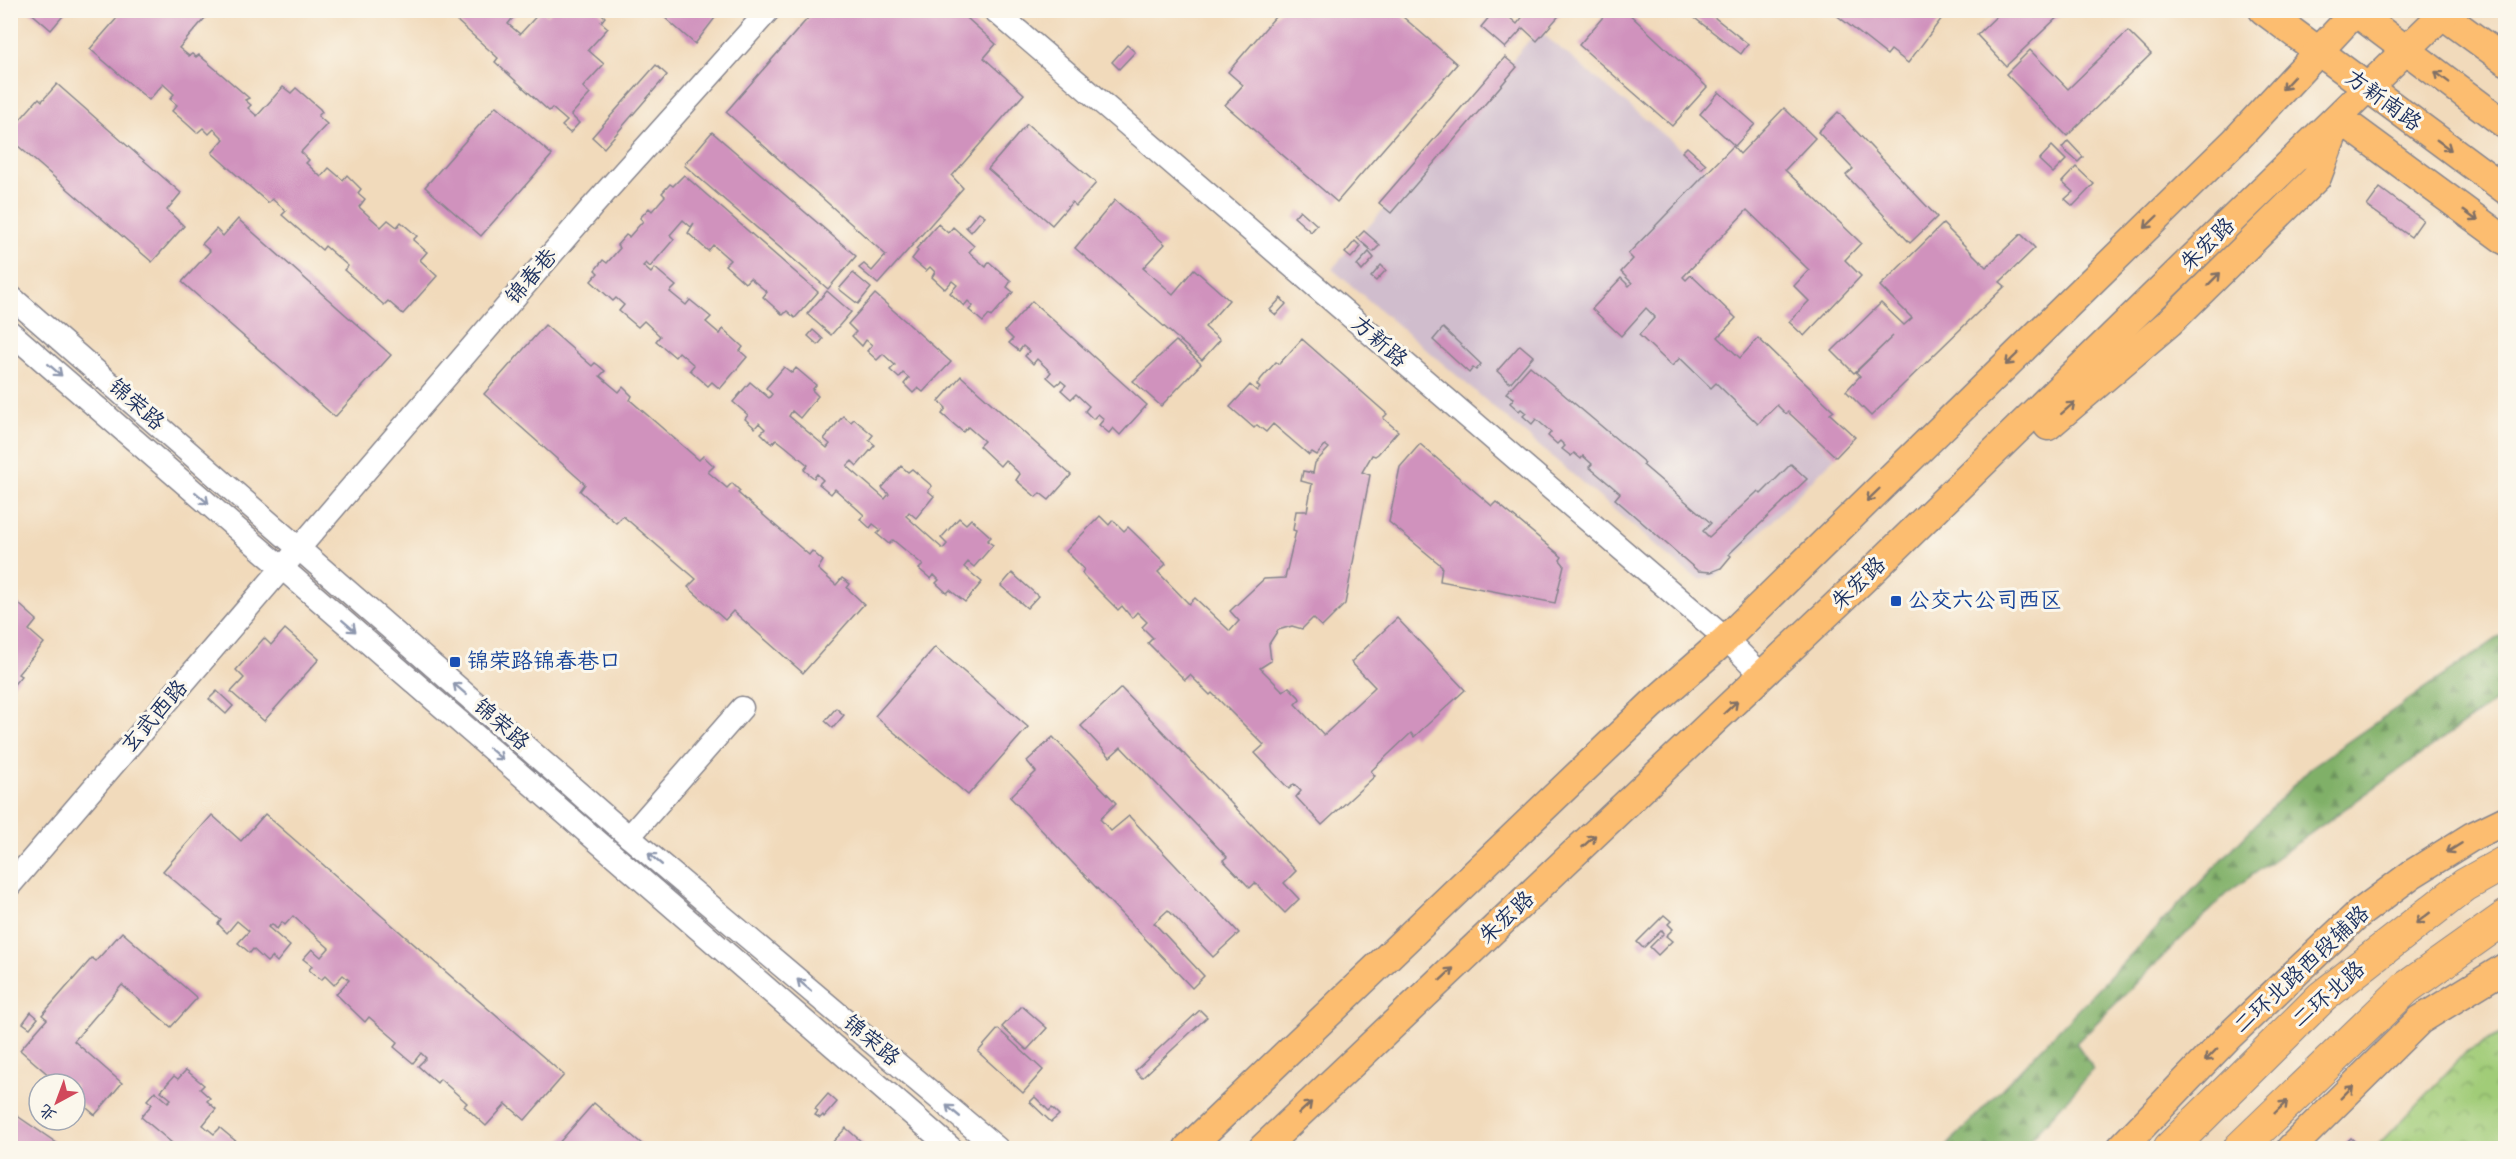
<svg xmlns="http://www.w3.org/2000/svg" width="2516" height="1159" viewBox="0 0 2516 1159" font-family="Mynerve,'LXGW WenKai TC',sans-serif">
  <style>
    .industrial { fill: #d0bdcd }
    .forest { fill: url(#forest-firs); stroke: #4e7063; stroke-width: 1.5 }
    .park { fill: url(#park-crowns); stroke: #5e7e6b; stroke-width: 1.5 }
    .building { fill: #d092bd }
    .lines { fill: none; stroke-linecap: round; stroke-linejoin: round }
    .minor-casing { stroke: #86848c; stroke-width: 25 }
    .major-casing { stroke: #86848c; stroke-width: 31 }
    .highway-casing { stroke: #86848c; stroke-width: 35 }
    .minor { stroke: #fff; stroke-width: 22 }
    .major { stroke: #fcbd6f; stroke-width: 28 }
    .highway { stroke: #fcbd6f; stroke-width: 33 }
    .oneway { stroke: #806f66 }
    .oneway2 { stroke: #8d97ae }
    .transit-dot { fill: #1a4fb4; stroke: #fbf7ec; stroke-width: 2 }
    .labels { text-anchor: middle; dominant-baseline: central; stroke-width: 6; stroke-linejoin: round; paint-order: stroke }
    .street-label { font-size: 22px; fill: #1b2f5e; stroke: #fbf7ec }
    .transit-label { font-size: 22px; fill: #164399; stroke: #fbf7ec; text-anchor: start }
  </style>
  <defs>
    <pattern id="forest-firs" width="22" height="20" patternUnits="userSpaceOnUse" patternTransform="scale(1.5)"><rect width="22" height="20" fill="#80b068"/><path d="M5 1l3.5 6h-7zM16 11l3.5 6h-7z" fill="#689059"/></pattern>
    <pattern id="park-crowns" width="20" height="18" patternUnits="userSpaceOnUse" patternTransform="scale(1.5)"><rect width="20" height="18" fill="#a1cc78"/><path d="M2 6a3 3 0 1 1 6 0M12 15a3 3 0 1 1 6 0" fill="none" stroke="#82a666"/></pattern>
  </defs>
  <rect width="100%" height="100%" fill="#fbf7ec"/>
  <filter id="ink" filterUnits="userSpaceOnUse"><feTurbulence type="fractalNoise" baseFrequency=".0167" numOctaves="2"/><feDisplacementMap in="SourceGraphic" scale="12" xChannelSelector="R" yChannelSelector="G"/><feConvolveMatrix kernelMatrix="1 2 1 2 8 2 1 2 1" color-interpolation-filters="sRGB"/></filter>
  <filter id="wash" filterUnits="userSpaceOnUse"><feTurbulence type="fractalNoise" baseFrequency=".008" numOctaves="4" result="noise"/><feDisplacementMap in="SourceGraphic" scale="24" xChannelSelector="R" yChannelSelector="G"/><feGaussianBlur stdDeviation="1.35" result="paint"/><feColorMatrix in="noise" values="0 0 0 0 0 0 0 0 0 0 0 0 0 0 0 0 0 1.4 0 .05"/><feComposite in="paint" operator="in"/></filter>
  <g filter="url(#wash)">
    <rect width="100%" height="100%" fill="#f1dabb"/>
    <path class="industrial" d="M1538,30L1716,178L1626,270L1835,457L1717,576L1700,580L1681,567L1332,269Z"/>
    <path class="forest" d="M2505,635V694L2226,894L2076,1043L2094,1069L2023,1148H1945L2310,768L2498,638Z"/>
    <path class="park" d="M2505,1032V1148H2375L2467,1051Z"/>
    <g id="blocks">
      <g class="building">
        <path d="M28,10H68L51,30Z"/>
        <path d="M124,10L135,13L137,10H198L205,18L179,48L189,56L192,54L196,57L199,55L249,98L245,100L251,105L248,108L257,116L283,87L291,93L296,88L320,109L322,112L318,116L327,124L301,152L309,160L306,163L321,177L329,168L343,180L347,175L361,189L358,193L365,199L359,207L381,227L388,220L397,227L401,222L417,236L413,240L427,252L420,260L437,276L403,314L388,301L384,305L344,270L348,266L325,246L322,250L282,215L286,211L272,199L268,203L212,153L224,139L214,129L209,134L203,128L197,133L186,123L172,111L177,105L170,99L174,94L163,84L149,100L90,49Z"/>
        <path d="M445,10H510L515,15L508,24L520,34L542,10L548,16L552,10H598L605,17L601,22L608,28L588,50L604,64L583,87L590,94L571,115L579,123L570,133L562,126L567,121L552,108L549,111L495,62L498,58Z"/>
        <path d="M656,10H721L695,44Z"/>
        <path d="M815,10H958L996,44L984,58L1024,94L952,176L963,188L878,284L859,268L864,264L872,271L886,255L726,112Z"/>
        <path d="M1281,10H1395L1457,64L1337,202L1225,105L1243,85L1228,72Z"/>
        <path d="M1495,10H1501L1517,24L1528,10H1564L1537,41L1523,28L1505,48L1481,27Z"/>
        <path d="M1609,10H1625L1707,87L1672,126L1579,45Z"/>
        <path d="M1688,10H1705L1748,44L1741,54L1687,12Z"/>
        <path d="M1830,10H1948L1908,63L1891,50L1887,55Z"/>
        <path d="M2003,10H2065L2006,66L1977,35Z"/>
        <path d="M2128,31L2151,54L2067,136L2006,74L2030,50L2068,89Z"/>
        <path d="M1127,45L1135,52L1119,69L1112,62Z"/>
        <path d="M1505,57L1517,67L1391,213L1379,203Z"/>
        <path d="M656,65L667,75L604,148L592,137Z"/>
        <path d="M57,84L181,193L167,210L184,226L152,262L10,139V131L39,98L42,101Z"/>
        <path d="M1719,92L1755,124L1735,146L1700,114Z"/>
        <path d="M496,106L552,155L481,236L425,187Z"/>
        <path d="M1784,108L1815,138L1785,170L1861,243L1845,260L1861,276L1804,336L1789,322L1809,301L1794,286L1809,270L1747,210L1683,277L1686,280L1691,275L1736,318L1718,337L1740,358L1758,338L1834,411L1830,414L1855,437L1836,457L1788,412L1786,414L1777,405L1758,424L1716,383L1711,388L1680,358L1672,366L1639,335L1655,317L1646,308L1621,336L1592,309L1621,278L1629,286L1632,283L1621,272L1633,259L1628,254L1733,146L1740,154Z"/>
        <path d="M1838,112L1937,217L1910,243L1846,175L1853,169L1818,132Z"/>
        <path d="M1027,124L1096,183L1076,206L1072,202L1052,225L988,169Z"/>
        <path d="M712,132L856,256L828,289L684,165Z"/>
        <path d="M2068,141L2083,157L2078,162L2062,148Z"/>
        <path d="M2052,146L2066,160L2053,173L2039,160Z"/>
        <path d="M1687,147L1706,164L1701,169L1682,152Z"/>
        <path d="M2076,167L2094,184L2073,206L2065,199L2073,192L2062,182Z"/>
        <path d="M684,175L818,292L795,318L787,311L783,315L763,297L767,292L750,278L745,283L725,265L730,260L713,245L708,251L688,233L694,223L691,227L683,220L670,235L674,239L650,267L646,263L643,266L651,273L655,268L676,286L670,292L686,305L690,300L711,317L706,322L720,334L723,329L743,347L740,351L747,357L720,389L712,382L708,386L690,370L694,365L679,352L675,357L656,341L660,336L644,321L638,327L619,311L624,305L616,298L613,301L591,281L598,273L595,270L603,260L607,263L620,248L617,245L626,235L629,237L643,221L640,218L649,208L652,211L665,196L662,193L670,184L673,186Z"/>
        <path d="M2380,188L2423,220L2411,237L2367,206Z"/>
        <path d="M1115,200L1165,244L1143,268L1173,294L1194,269L1229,300L1205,327L1220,340L1202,360L1075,248Z"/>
        <path d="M1300,210L1317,225L1311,232L1294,217Z"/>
        <path d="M979,212L985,216L971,232L966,227Z"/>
        <path d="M238,219L391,355L335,417L182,282L210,251L202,244L216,229L223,236Z"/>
        <path d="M938,224L948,233L953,227L974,246L969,252L986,267L989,262L1011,281L1007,287L1013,292L991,317L989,315L983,322L969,310L973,306L968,301L964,306L950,293L957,285L952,281L945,289L932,277L935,272L930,267L926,271L912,259L918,251L916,249Z"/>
        <path d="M1943,224L1986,267L2021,234L2035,248L2000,282L2005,286L1871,416L1846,391L1860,376L1856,372L1893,336L1854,373L1832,351L1881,303L1904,325L1912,318L1880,286Z"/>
        <path d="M1364,231L1380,245L1373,252L1357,238Z"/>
        <path d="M1355,241L1361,247L1351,258L1345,253Z"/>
        <path d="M1369,252L1374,258L1362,271L1357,265Z"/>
        <path d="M1381,265L1386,270L1376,281L1371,277Z"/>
        <path d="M853,273L871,288L858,304L839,289Z"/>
        <path d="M827,291L851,312L831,335L807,314Z"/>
        <path d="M875,294L951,362L923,392L918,388L913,393L904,384L909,378L903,373L899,378L890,370L895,365L883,354L877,360L867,351L872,345L866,340L862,346L852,336L856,332L848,324Z"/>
        <path d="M1281,298L1286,304L1276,315L1270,310Z"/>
        <path d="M1032,301L1147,405L1120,435L1113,428L1109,433L1099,425L1104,419L1098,414L1093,419L1085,411L1089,406L1076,394L1071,399L1061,390L1066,385L1061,381L1056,385L1047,377L1051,372L1037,359L1033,364L1025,356L1029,351L1023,346L1019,351L1009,343L1013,339L1005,331Z"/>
        <path d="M545,325L592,366L595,363L598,365L605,371L600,376L619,392L623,387L632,396L630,400L699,460L703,456L714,466L708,472L727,488L732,483L740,491L738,493L809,555L812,551L823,561L818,569L836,585L842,578L850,584L847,588L864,604L803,673L733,611L725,620L688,587L696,579L623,516L616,523L580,491L585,484L484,394Z"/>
        <path d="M1443,328L1481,364L1476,370L1473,368L1469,373L1433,340Z"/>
        <path d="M813,330L823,339L818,345L808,336Z"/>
        <path d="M1302,339L1387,414L1383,418L1398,431L1378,454L1375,456L1372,455L1362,472L1370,475L1345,604L1322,627L1313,618L1302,629L1292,626L1278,630L1269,644L1271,661L1260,668L1283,691L1289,687L1299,697L1300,699L1295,704L1324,735L1375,687L1351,662L1397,618L1465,690L1414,737L1411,733L1371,771L1375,776L1322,825L1296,797L1301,791L1294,784L1289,789L1255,753L1264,745L1212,693L1210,695L1190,675L1185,680L1148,643L1153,638L1142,627L1147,622L1137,612L1132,618L1122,606L1118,610L1084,576L1082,573L1084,569L1066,551L1100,516L1109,525L1113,520L1124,531L1128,527L1166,564L1158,572L1189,604L1195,598L1230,631L1239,621L1230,611L1232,609L1264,579L1285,578L1296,531L1293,530L1296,511H1307L1312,484L1301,481L1303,471L1313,473L1315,463L1329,448L1325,445L1317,455L1312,452L1309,455L1273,424L1266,432L1257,425L1254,428L1230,407L1250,385L1257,391L1260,388L1257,385L1261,379L1276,362L1279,364Z"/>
        <path d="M1176,341L1201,364L1161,406L1133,381Z"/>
        <path d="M1520,345L1533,356L1510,383L1497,371Z"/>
        <path d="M1530,366L1645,463L1643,465L1711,523L1703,531L1709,537L1756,493L1758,491L1761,494L1791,464L1807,479L1729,554L1731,556L1721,568L1711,572L1698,571L1615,499L1620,493L1589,467L1592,464L1583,456L1581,459L1574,453L1571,456L1562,449L1565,446L1560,441L1557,444L1548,436L1551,432L1536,419L1532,424L1523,416L1526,413L1521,409L1519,411L1510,403L1514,398L1506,393Z"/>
        <path d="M784,367L792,373L796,368L816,385L812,390L818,396L800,418L792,411L789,416L827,448L830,444L824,439L843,416L851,422L854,419L873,435L869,440L875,445L857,466L852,461L847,466L885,499L889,494L882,488L901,466L908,472L912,469L932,486L928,491L934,496L916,518L909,512L906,516L943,549L947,544L941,538L959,518L966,524L971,519L991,537L987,541L993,545L974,567L968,562L964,567L982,582L965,602L950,590L947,593L936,583L939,580L934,575L931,579L919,569L923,565L893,540L889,544L877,534L881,530L873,524L870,528L860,519L864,515L835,489L831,494L819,484L823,480L817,474L814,478L804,470L808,465L785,446L776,439L772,444L761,433L765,429L759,423L755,428L745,419L748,415L733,402L750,382L769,398L772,394L766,388Z"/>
        <path d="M961,376L1071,475L1049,500L1040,493L1036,497L1016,480L1020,474L1005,460L1000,466L979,446L984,441L968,427L963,432L942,414L946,408L939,401Z"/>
        <path d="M1420,444L1492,506L1496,502L1562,557L1560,560L1564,565L1555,603L1440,581L1442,566L1389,522L1400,467Z"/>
        <path d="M1012,573L1038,596L1027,608L1001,586Z"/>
        <path d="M10,596L37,620L29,630L44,643L18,674L21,676L10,689Z"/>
        <path d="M285,629L319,659L264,721L231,692L244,678L236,670L264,638L271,645Z"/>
        <path d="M935,647L1028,727L968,795L875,716Z"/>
        <path d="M1121,688L1296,871L1284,883L1299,899L1285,913L1255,883L1250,888L1223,860L1227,857L1121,747L1110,757L1081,726Z"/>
        <path d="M217,691L233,706L226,714L209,699Z"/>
        <path d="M836,708L844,715L833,728L825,721Z"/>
        <path d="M1053,737L1116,803L1100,819L1111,831L1129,816L1239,933L1213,957L1168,910L1154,923L1204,976L1192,988L1010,797L1036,772L1027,761Z"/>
        <path d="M265,814L564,1075L525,1120L506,1104L486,1126L464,1106L467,1103L440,1079L437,1083L418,1066L426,1058L421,1053L413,1063L394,1047L398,1042L369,1017L365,1022L336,994L349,980L343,975L334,985L325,976L321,980L309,970L312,966L303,959L312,949L321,957L329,948L293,916L285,925L282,922L277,929L272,924L268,927L290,946L277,962L272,957L267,962L253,949L250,953L238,943L249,931L237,921L227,933L218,924L221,920L163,871L212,815L241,841Z"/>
        <path d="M1664,915L1671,921L1668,924L1673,929L1666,936L1672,941L1658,955L1650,947L1664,933L1662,930L1643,948L1637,942Z"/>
        <path d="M122,932L197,998L171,1027L122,985L74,1041L122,1083L95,1115L75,1098V1084H59L20,1050L47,1019L42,1015L92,958L96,961Z"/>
        <path d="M1022,1006L1047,1028L1027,1050L1002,1027Z"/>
        <path d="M1200,1010L1207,1017L1142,1078L1135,1071Z"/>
        <path d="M31,1012L38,1018L30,1028L23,1023Z"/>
        <path d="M998,1029L1043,1070L1023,1093L978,1052Z"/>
        <path d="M186,1070L204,1085L200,1089L210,1098L207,1101L216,1109L203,1125L214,1134L220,1128L238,1143L233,1148H178L141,1117L152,1104L147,1100L155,1091L168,1102L171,1099L161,1091L174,1076L178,1079Z"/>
        <path d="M828,1094L837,1102L824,1117L823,1115L820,1118L815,1115L818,1111L815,1109Z"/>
        <path d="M1035,1097L1049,1111L1052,1108L1059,1115L1051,1122L1030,1102Z"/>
        <path d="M594,1103L643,1145L648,1148H560L557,1145Z"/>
        <path d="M10,1111L64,1148H10Z"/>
        <path d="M846,1128L864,1144L860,1148H827Z"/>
        <path d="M2351,1138L2362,1148H2340Z"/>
      </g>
    </g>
  </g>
  <g filter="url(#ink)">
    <use href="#blocks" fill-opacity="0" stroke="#86848c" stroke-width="1.5"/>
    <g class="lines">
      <defs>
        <g id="minor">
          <path d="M994,10L1726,639L1763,676"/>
          <path d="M10,296L629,837L997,1148"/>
          <path d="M10,332L951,1148"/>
          <path d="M629,837L742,708"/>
          <path d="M10,885L592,207L769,10"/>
        </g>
        <g id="major">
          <path d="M2263,10L2506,190"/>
          <path d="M2353,10L2506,125"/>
          <path d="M2443,15L2506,61"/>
          <path d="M2048,426L2170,322L2317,177L2339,118L2506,241"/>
          <path d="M1188,1148L1651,705L1726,639L2235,141L2357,10"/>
          <path d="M1263,1148L1871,572L2447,10"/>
          <path d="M2121,1148L2229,1036L2356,916L2412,874L2473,836L2506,820"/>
          <path d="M2291,1148L2420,1020L2506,967"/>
        </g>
        <g id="highway">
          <path d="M2170,1148L2322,997L2465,885L2506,862"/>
          <path d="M2240,1148L2406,988L2506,917"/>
        </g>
      </defs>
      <use href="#minor" class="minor-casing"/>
      <use href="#major" class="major-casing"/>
      <use href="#highway" class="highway-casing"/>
      <use href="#minor" class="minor"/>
      <use href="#major" class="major"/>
      <use href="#highway" class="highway"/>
    </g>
    <defs><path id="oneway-shaft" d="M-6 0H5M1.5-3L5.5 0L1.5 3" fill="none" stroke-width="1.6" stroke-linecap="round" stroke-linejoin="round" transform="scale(1.5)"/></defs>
    <g class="oneway">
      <use href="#oneway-shaft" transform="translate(2442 77) rotate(-143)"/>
      <use href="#oneway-shaft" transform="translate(2288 83) rotate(133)"/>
      <use href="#oneway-shaft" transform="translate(2444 145) rotate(36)"/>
      <use href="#oneway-shaft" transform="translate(2471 216) rotate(36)"/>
      <use href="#oneway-shaft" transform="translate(2151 222) rotate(136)"/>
      <use href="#oneway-shaft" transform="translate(2214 279) rotate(-45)"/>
      <use href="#oneway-shaft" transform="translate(2012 359) rotate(136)"/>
      <use href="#oneway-shaft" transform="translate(2068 408) rotate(-41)"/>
      <use href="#oneway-shaft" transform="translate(1873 495) rotate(136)"/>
      <use href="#oneway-shaft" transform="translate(1731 707) rotate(-43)"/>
      <use href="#oneway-shaft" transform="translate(1589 841) rotate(-43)"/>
      <use href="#oneway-shaft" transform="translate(2454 848) rotate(148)"/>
      <use href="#oneway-shaft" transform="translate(2423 918) rotate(142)"/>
      <use href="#oneway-shaft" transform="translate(1447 974) rotate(-43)"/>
      <use href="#oneway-shaft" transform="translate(2211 1055) rotate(134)"/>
      <use href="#oneway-shaft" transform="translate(2347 1092) rotate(-45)"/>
      <use href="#oneway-shaft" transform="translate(2281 1107) rotate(-44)"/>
      <use href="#oneway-shaft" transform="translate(1305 1108) rotate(-43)"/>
    </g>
    <g class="oneway2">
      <use href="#oneway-shaft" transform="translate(55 370) rotate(41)"/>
      <use href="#oneway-shaft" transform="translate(202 498) rotate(41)"/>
      <use href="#oneway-shaft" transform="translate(349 626) rotate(41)"/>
      <use href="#oneway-shaft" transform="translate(460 689) rotate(-139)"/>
      <use href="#oneway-shaft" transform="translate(496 754) rotate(41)"/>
      <use href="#oneway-shaft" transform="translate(655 859) rotate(-140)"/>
      <use href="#oneway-shaft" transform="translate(804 985) rotate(-140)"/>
      <use href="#oneway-shaft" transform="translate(953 1111) rotate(-140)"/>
    </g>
  </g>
  <g class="transit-dot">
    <rect x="1890" y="595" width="12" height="12" rx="3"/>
    <rect x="449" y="656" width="12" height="12" rx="3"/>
  </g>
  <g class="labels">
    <g class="street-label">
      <text transform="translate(2383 101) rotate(36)">方新南路</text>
      <text transform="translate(2208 245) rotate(-44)">朱宏路</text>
      <text transform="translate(532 277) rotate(-49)">锦春巷</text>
      <text transform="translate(1379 342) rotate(41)">方新路</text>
      <text transform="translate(136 405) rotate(41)">锦荣路</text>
      <text transform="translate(1859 584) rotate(-44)">朱宏路</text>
      <text transform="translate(155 717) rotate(-49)">玄武西路</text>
      <text transform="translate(501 725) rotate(41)">锦荣路</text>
      <text transform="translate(1507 918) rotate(-43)">朱宏路</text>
      <text transform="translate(2302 970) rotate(-43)">二环北路西段辅路</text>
      <text transform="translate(2329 995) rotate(-41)">二环北路</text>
      <text transform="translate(871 1041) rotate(40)">锦荣路</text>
    </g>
    <g class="transit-label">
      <text x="1908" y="601">公交六公司西区</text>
      <text x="467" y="662">锦荣路锦春巷口</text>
    </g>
  </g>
  <rect width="2516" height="1159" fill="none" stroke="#fbf7ec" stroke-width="36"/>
  <g transform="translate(57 1102) rotate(221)"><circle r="28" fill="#fbf7ec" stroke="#a1a7b3" stroke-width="1.5"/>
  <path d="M0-4.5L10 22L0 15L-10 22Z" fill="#d1495b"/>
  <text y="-9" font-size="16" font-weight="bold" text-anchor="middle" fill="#1b2f5e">北</text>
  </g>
</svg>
